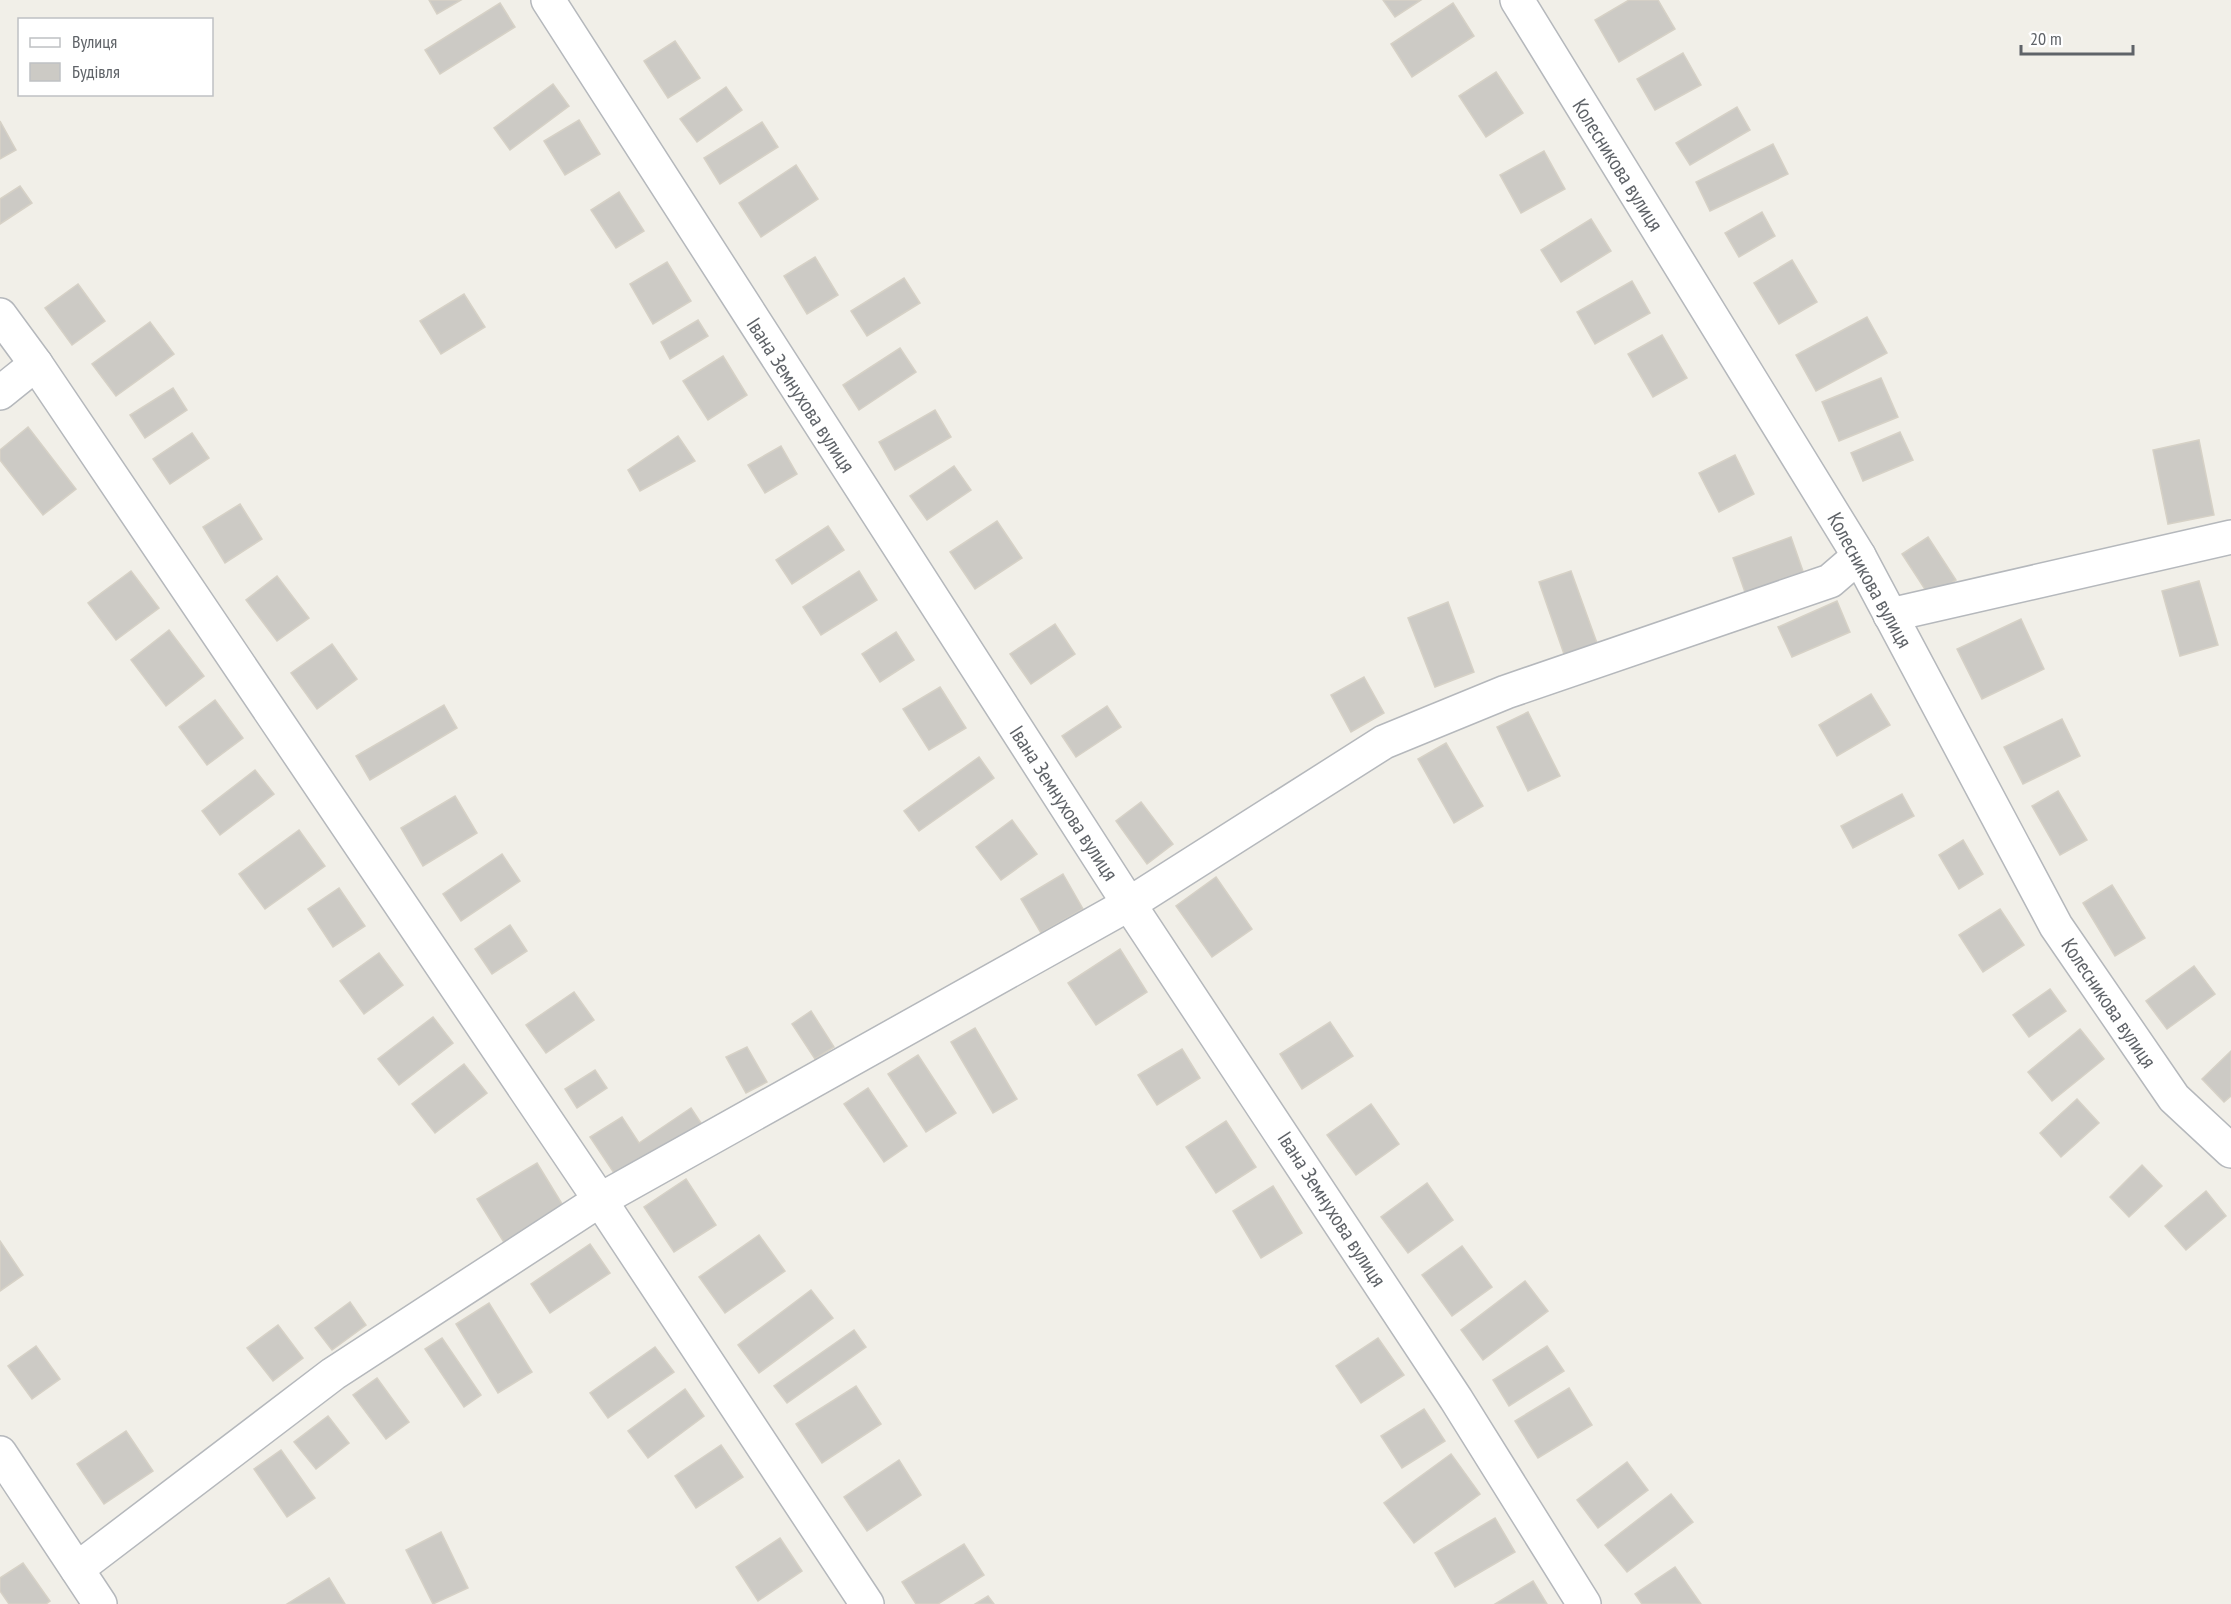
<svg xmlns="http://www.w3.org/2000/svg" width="2231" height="1604" viewBox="0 0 2231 1604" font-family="'PT Sans Narrow',sans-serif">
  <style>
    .building { fill: #cccac5; stroke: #d6d1c6; stroke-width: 1.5 }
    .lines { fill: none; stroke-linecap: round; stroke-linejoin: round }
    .minor-casing { stroke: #b5b8bc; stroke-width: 36 }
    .minor { stroke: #fff; stroke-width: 33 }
    .labels { text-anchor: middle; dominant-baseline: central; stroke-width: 4.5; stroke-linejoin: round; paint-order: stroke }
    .street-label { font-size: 21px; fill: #5f6368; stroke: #fff }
  </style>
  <rect width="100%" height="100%" fill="#f1efe8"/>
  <g class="building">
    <path d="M429,0H461L437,14Z"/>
    <path d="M1383,0H1421L1395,17Z"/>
    <path d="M1629,0H1658L1675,29L1619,62L1595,20Z"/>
    <path d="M500,3L515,27L440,74L425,50Z"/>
    <path d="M1453,3L1474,36L1412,77L1391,44Z"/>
    <path d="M675,41L700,78L668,98L644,61Z"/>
    <path d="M1683,53L1701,85L1655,110L1637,79Z"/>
    <path d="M1496,72L1523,113L1486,137L1459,96Z"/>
    <path d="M553,84L569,106L510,150L494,128Z"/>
    <path d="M726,87L742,110L697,142L680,119Z"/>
    <path d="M1737,107L1750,130L1690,165L1676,143Z"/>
    <path d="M579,120L600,154L565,175L544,141Z"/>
    <path d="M0,121L16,150L0,159Z"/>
    <path d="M762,122L778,147L720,184L704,158Z"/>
    <path d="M1773,144L1788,174L1710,211L1696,182Z"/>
    <path d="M1544,151L1565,189L1521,213L1500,175Z"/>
    <path d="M796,165L818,199L761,237L739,203Z"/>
    <path d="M20,186L32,203L0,224V199Z"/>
    <path d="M619,192L644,231L616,248L591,210Z"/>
    <path d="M1762,212L1775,236L1739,257L1725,233Z"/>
    <path d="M1591,219L1611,251L1561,282L1541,250Z"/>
    <path d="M815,257L838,295L807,314L784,276Z"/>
    <path d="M1792,260L1817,302L1779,324L1754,283Z"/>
    <path d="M667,262L691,301L653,324L630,284Z"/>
    <path d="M904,278L920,303L867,336L851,311Z"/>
    <path d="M1632,281L1650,313L1595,344L1577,312Z"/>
    <path d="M78,284L105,321L72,345L45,308Z"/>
    <path d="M464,294L485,327L441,354L420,321Z"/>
    <path d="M1867,317L1887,353L1816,391L1796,355Z"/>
    <path d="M698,320L708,336L670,359L661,342Z"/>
    <path d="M150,322L174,354L116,396L92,364Z"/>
    <path d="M1662,335L1687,378L1653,397L1628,354Z"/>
    <path d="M900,348L916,372L859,410L843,385Z"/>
    <path d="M723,356L747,395L708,420L683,381Z"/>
    <path d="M1881,378L1898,417L1839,441L1822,402Z"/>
    <path d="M173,388L187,410L145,438L130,415Z"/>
    <path d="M935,410L951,437L895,470L879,442Z"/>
    <path d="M28,427L76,489L43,515L0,460V450Z"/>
    <path d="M1900,432L1913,460L1863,481L1851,453Z"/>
    <path d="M192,433L209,458L170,484L153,459Z"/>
    <path d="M678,436L695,461L640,491L628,470Z"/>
    <path d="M2199,440L2214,515L2168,524L2153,450Z"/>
    <path d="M781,446L797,474L765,493L748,465Z"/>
    <path d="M1735,455L1754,494L1719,512L1699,473Z"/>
    <path d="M954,466L971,490L927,520L910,496Z"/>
    <path d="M240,504L262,539L225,563L203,527Z"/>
    <path d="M997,521L1022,558L975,589L950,552Z"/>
    <path d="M828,526L844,550L792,584L776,560Z"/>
    <path d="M1791,537L1804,574L1746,595L1733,558Z"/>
    <path d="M1928,537L1956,580L1930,597L1902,554Z"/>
    <path d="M131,571L159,608L116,640L88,603Z"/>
    <path d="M859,571L877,600L821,635L803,607Z"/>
    <path d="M1571,571L1597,643L1564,654L1539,582Z"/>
    <path d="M277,576L309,618L277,641L246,600Z"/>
    <path d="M2199,581L2218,645L2180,656L2162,591Z"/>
    <path d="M1837,601L1850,632L1792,657L1778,627Z"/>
    <path d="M1448,602L1474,672L1435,687L1408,618Z"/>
    <path d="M2021,619L2044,669L1982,699L1957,649Z"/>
    <path d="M1055,624L1075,654L1031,684L1010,654Z"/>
    <path d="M169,630L204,676L166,706L131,660Z"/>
    <path d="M896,632L914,660L880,682L862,654Z"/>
    <path d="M332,644L357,679L317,709L291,673Z"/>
    <path d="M1364,677L1384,713L1351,732L1331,695Z"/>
    <path d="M940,687L966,728L929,750L903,709Z"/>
    <path d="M1871,694L1890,725L1837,756L1819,725Z"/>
    <path d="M215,700L243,738L207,765L179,727Z"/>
    <path d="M444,705L457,728L370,780L356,756Z"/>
    <path d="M1107,706L1121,727L1076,757L1062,736Z"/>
    <path d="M1528,712L1560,776L1528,791L1497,727Z"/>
    <path d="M2062,719L2080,756L2023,784L2004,747Z"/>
    <path d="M1446,743L1483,806L1454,823L1418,759Z"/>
    <path d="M979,757L994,778L919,831L904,811Z"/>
    <path d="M255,770L274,794L220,835L202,811Z"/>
    <path d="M2058,791L2087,840L2060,855L2032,806Z"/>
    <path d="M1902,794L1914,816L1853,848L1841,826Z"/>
    <path d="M455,796L477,833L423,866L401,828Z"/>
    <path d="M1141,802L1173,844L1147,864L1116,821Z"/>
    <path d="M1012,820L1037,854L1001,880L976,847Z"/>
    <path d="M299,830L325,866L265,909L239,874Z"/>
    <path d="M1963,840L1983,874L1959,889L1939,855Z"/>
    <path d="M502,854L520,881L461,921L443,894Z"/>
    <path d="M1063,874L1083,909L1041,933L1021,899Z"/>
    <path d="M1216,877L1252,929L1212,957L1176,906Z"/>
    <path d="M2112,885L2145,938L2115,956L2083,903Z"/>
    <path d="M339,888L365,926L333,947L308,909Z"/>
    <path d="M2000,909L2024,945L1983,972L1959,935Z"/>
    <path d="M510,925L527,951L492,974L475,949Z"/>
    <path d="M1120,949L1147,992L1096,1025L1068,983Z"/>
    <path d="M379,953L403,985L364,1014L340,981Z"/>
    <path d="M2194,966L2215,994L2167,1029L2146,1001Z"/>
    <path d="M2050,989L2066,1011L2029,1037L2013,1015Z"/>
    <path d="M574,992L594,1020L546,1053L526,1025Z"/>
    <path d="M811,1011L834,1047L815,1059L792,1024Z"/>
    <path d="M433,1017L453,1043L399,1085L378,1059Z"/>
    <path d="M1330,1022L1353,1056L1302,1089L1280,1054Z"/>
    <path d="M975,1028L1017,1099L993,1113L951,1042Z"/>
    <path d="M2080,1029L2104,1059L2052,1101L2028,1072Z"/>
    <path d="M747,1047L767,1082L746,1093L726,1057Z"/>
    <path d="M1182,1049L1200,1078L1157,1105L1138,1075Z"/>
    <path d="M2231,1051V1096L2224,1102L2202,1079Z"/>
    <path d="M918,1055L956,1113L926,1132L888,1074Z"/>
    <path d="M464,1064L487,1093L435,1133L412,1104Z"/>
    <path d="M595,1070L607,1088L577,1108L565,1089Z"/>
    <path d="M868,1088L907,1146L884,1162L844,1104Z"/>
    <path d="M2077,1099L2099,1123L2061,1157L2040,1133Z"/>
    <path d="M1371,1104L1399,1144L1356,1175L1327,1135Z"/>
    <path d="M691,1108L703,1126L620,1182L590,1137L622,1117L639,1143Z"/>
    <path d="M1226,1121L1256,1167L1216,1193L1186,1147Z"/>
    <path d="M537,1163L564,1207L505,1244L477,1199Z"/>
    <path d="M2142,1165L2162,1186L2129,1217L2110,1197Z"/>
    <path d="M686,1179L716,1225L674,1252L644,1207Z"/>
    <path d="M1427,1183L1453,1220L1408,1253L1381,1217Z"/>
    <path d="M1273,1186L1302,1233L1261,1258L1233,1211Z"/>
    <path d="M2206,1191L2226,1216L2186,1250L2165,1226Z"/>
    <path d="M759,1235L785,1271L725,1313L699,1277Z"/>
    <path d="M0,1241L23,1275L0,1291Z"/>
    <path d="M590,1244L610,1273L550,1313L531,1284Z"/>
    <path d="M1462,1246L1492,1287L1452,1316L1422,1275Z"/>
    <path d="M1525,1281L1548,1311L1483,1360L1461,1330Z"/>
    <path d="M811,1290L833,1318L759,1373L738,1345Z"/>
    <path d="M350,1302L366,1325L332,1350L315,1328Z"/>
    <path d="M489,1303L532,1372L498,1393L456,1324Z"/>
    <path d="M278,1325L303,1358L273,1381L247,1348Z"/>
    <path d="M854,1330L866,1347L787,1403L774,1386Z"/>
    <path d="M442,1338L481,1395L464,1407L425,1349Z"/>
    <path d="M1378,1338L1404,1375L1361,1403L1336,1366Z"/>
    <path d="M36,1346L60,1379L32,1399L8,1366Z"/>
    <path d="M1547,1346L1564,1371L1509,1406L1493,1380Z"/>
    <path d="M655,1347L674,1372L608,1418L590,1393Z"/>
    <path d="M377,1378L409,1422L386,1439L353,1395Z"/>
    <path d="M856,1386L881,1424L822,1463L796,1424Z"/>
    <path d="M1569,1388L1592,1425L1538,1458L1515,1421Z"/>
    <path d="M685,1389L704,1416L648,1458L628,1431Z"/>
    <path d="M1424,1409L1445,1441L1402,1468L1381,1436Z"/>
    <path d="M328,1416L349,1443L316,1469L294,1442Z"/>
    <path d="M126,1431L153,1471L104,1504L77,1464Z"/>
    <path d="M721,1445L743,1477L696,1508L675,1476Z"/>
    <path d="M281,1450L315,1498L287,1517L254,1469Z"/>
    <path d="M1451,1454L1480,1494L1414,1543L1384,1503Z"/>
    <path d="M899,1460L921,1495L867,1531L844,1497Z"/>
    <path d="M1627,1462L1648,1490L1598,1528L1577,1500Z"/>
    <path d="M1671,1494L1693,1522L1627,1572L1605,1545Z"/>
    <path d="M1495,1518L1515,1552L1455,1587L1435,1553Z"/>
    <path d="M441,1532L468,1588L433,1604L406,1550Z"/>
    <path d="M780,1538L802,1571L758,1601L736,1567Z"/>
    <path d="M964,1544L984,1575L938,1604H916L902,1582Z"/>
    <path d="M23,1563L50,1601L46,1604H9L0,1591V1578Z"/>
    <path d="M1675,1567L1701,1604H1642L1635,1594Z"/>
    <path d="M329,1578L345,1604H287Z"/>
    <path d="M1533,1581L1547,1604H1495Z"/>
    <path d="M988,1596L994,1604H975Z"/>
  </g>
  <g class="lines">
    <defs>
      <g id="minor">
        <path d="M548,0L1129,904L1456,1399L1584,1604"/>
        <path d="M1517,0L1859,556L2056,926L2174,1098L2231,1151"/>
        <path d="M0,315L36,364L600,1200L867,1604"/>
        <path d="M0,393L36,364"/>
        <path d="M1890,615L2231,537"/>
        <path d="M0,1453L100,1604"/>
        <path d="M77,1569L333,1374L600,1200L1129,904L1384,742L1506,692L1830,581L1859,556"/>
      </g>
    </defs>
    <use href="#minor" class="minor-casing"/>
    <use href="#minor" class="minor"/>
  </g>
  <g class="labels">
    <g class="street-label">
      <text transform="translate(1618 165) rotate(58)">Колесникова вулиця</text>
      <text transform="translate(801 395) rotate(57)">Івана Земнухова вулиця</text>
      <text transform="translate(1870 580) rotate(61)">Колесникова вулиця</text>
      <text transform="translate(1064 803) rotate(57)">Івана Земнухова вулиця</text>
      <text transform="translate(2109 1003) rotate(56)">Колесникова вулиця</text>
      <text transform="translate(1332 1209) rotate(57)">Івана Земнухова вулиця</text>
    </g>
  </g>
  <rect x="18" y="18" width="195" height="78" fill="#ffffff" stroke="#bfc1c3" stroke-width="1.5"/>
  <rect x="30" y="38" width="30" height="9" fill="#ffffff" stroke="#bfc1c3" stroke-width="1.5"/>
  <text x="72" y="48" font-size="18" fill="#5f6368">Вулиця</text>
  <rect x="30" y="63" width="30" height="18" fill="#cccac5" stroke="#bfc1c3" stroke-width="1.5"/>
  <text x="72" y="78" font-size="18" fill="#5f6368">Будівля</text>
  <path d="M2021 45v9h112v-9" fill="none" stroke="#5f6368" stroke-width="3"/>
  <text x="2030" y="45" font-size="18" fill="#5f6368" stroke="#ffffff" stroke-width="4.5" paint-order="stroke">20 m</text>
</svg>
